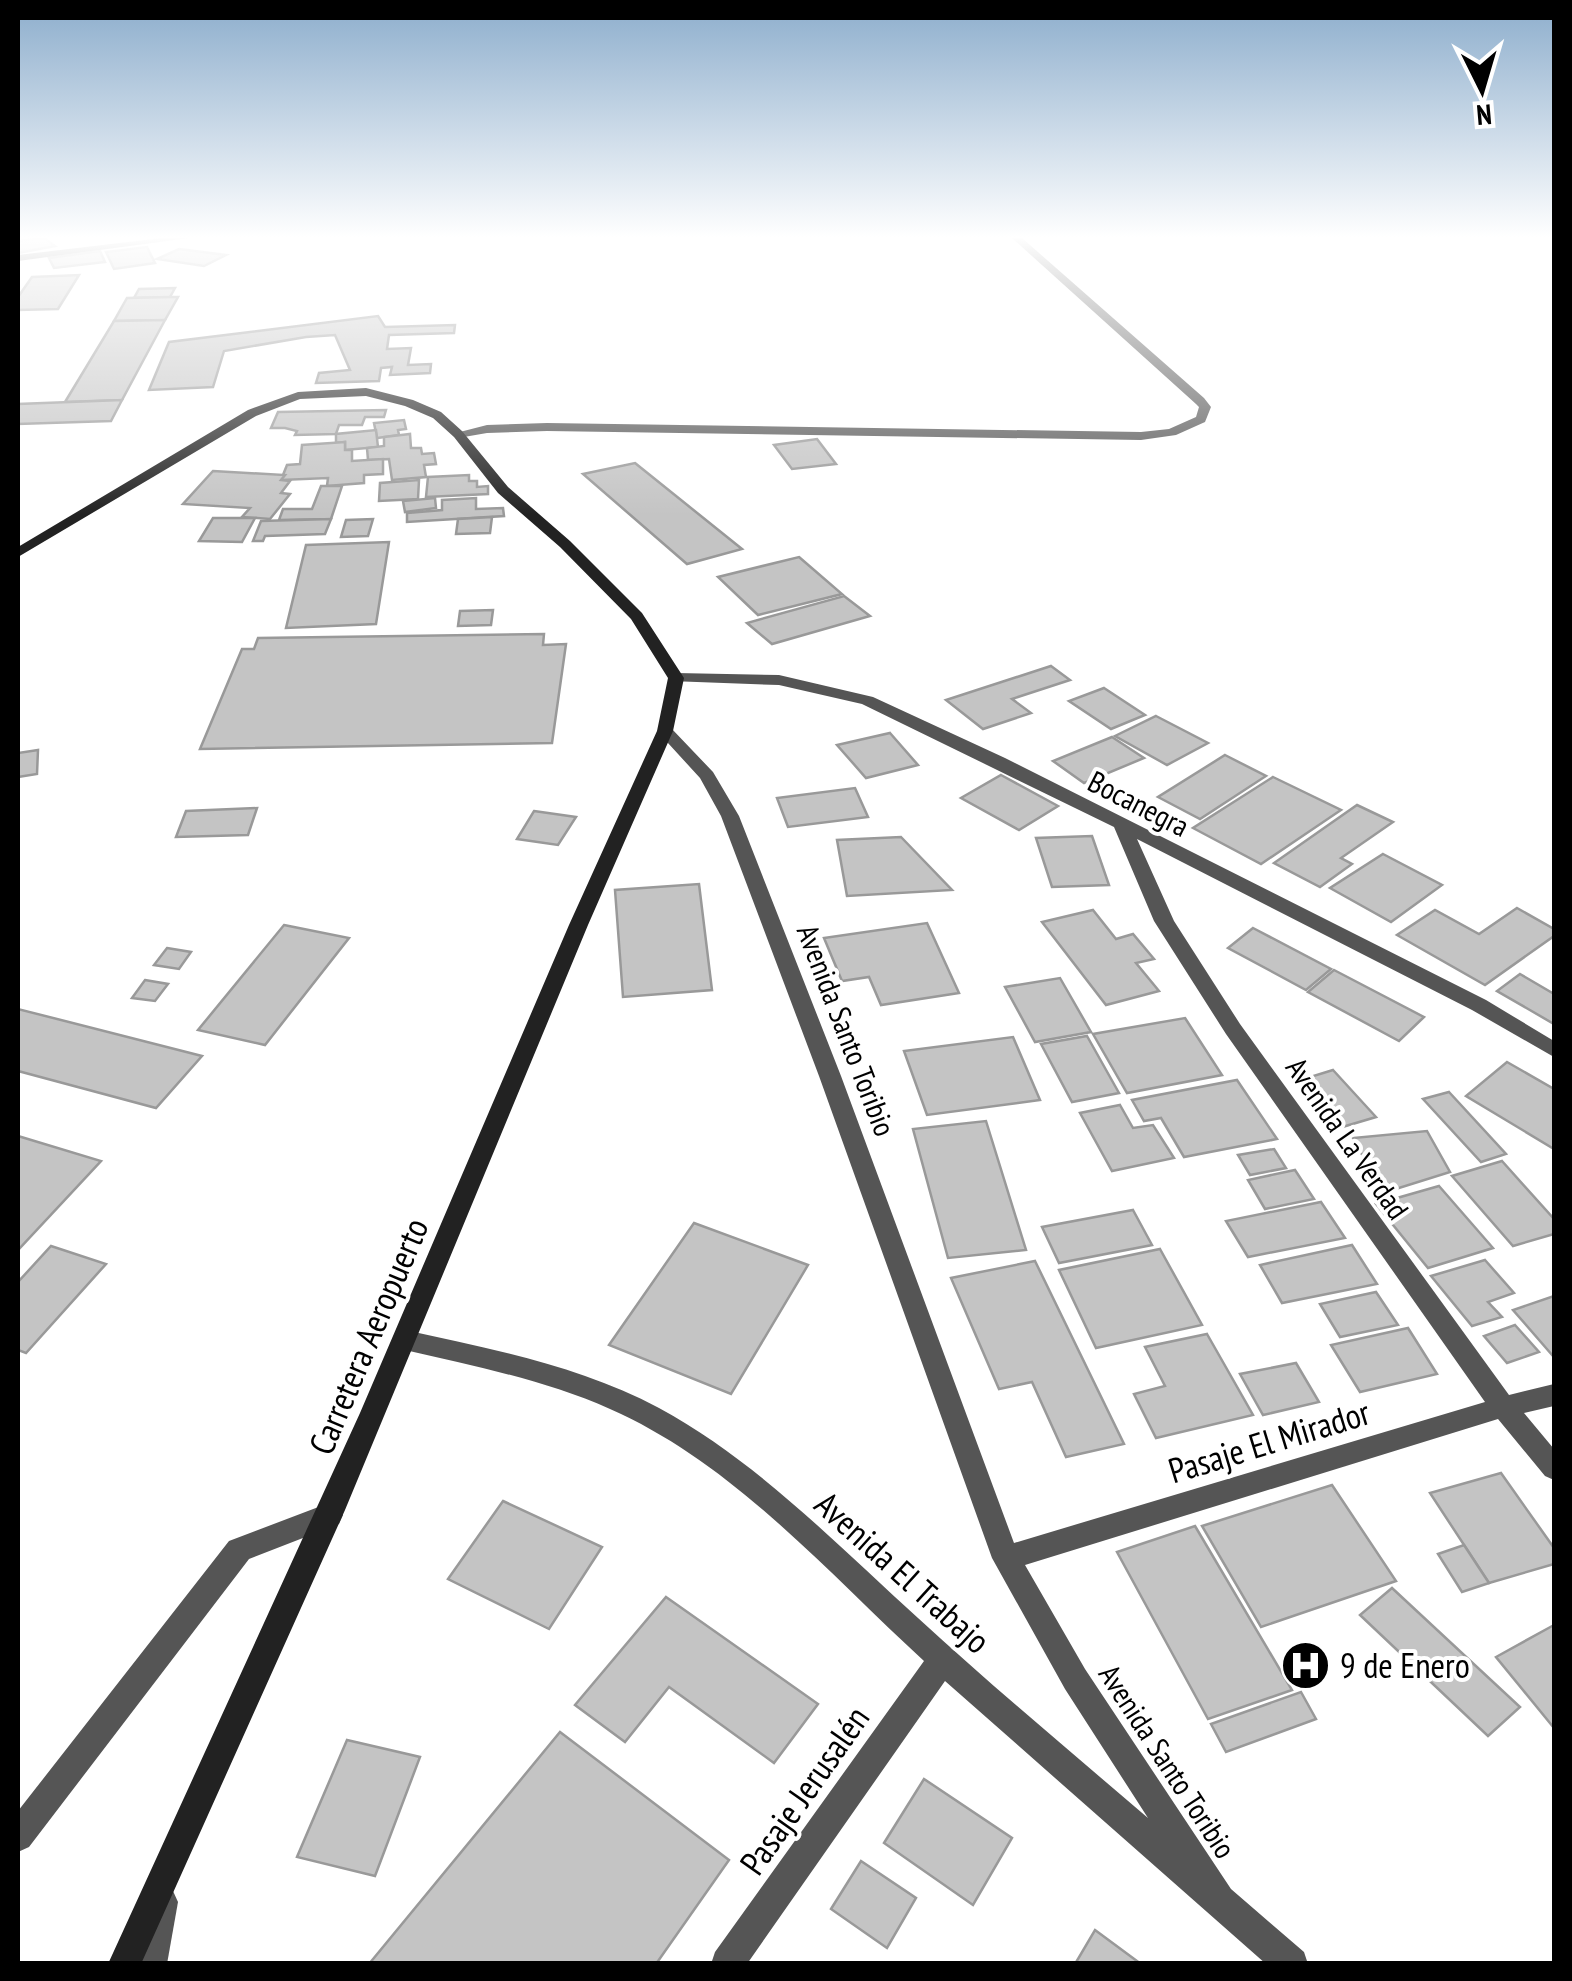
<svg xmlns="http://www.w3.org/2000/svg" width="1572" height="1981" viewBox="0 0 1572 1981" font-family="'PT Sans Narrow',sans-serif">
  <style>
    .building { fill: #c4c4c4; stroke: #999; stroke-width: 2.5 }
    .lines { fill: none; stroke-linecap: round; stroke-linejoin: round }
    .street { fill: #555; fill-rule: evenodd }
    .secondary { fill: #222; fill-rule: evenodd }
    .labels { text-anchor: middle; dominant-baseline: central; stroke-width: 8; stroke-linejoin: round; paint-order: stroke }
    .street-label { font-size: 30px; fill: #000; stroke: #fff }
    .near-street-label { font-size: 35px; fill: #000; stroke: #fff }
    .near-poi-label { font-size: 35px; fill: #000; stroke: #fff; text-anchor: start }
  </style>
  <rect width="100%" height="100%" fill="#fff"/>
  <g class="building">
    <path d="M44,238L55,246L18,253V241Z"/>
    <path d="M147,247L155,263L114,269L106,252Z"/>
    <path d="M179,249L226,255L204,266L157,259Z"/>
    <path d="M100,251L105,262L54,268L49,258Z"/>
    <path d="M79,275L58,309L18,310V297L32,277Z"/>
    <path d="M175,288L170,297L134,298L139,289Z"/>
    <path d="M170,297H178L165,320L114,321L127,298Z"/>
    <path d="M378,316L385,327L455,325L454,333L389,335L387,349L411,348L408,365L431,364L430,373L390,375L392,367L381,368L379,381L316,383L319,373L350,370L335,335L306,337L224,351L213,387L149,390L169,342Z"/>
    <path d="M165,320L122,400L65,402L114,321Z"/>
    <path d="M122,400L111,421L18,424V404Z"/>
    <path d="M386,410L384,417H365L362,425H339L336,434L295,435L297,431L285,428H271L278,412Z"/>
    <path d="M404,420L406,429L398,430L399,435L377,438L374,423Z"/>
    <path d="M376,430L378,447L345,450V442L336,443V434Z"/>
    <path d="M410,434L411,448H421L422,454L434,453L436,464L424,465L426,477L392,480L389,459L368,460L367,448L384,446V437Z"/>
    <path d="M817,439L836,464L792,469L774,445Z"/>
    <path d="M345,442V450H352V461L383,459V474L364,475V483L327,486L328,478L281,480L287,465L300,464L302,445Z"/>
    <path d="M635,463L742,549L687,564L583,474Z"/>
    <path d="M213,471L285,475L281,480L290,481L281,493L290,494L270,519L242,517L250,508L183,504Z"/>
    <path d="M469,475V481H477V487L488,486V494L426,497L428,477Z"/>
    <path d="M419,480L418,499L379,501L380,483Z"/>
    <path d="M321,486H342L331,519L279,520L283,509H312Z"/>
    <path d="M435,498L436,508L405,512L403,501Z"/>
    <path d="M476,498V509L503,508L504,516L407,522V513L442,510V500Z"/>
    <path d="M492,517L490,533L456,534L458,519Z"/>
    <path d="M213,518H255L242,542L199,541Z"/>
    <path d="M331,519L325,534L265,536L263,541H253L261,521Z"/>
    <path d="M373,519L368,536L341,537L346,520Z"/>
    <path d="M389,542L376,624L286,628L306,545Z"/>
    <path d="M799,557L842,594L758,615L718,577Z"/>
    <path d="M844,596L870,616L772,644L747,623Z"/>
    <path d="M493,610L491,625L458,626L460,611Z"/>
    <path d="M544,634L543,645L566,644L552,743L200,749L242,649H254L258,638Z"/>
    <path d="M1051,666L1070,680L1012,699L1031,713L983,729L946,700Z"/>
    <path d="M1104,688L1145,715L1111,729L1069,701Z"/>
    <path d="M1156,716L1208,743L1167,765L1115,736Z"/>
    <path d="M890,733L918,765L866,778L837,745Z"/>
    <path d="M1112,737L1144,758L1084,783L1053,761Z"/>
    <path d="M38,750L37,774L18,777V753Z"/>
    <path d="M1225,755L1266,776L1200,819L1158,797Z"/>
    <path d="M1001,775L1058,806L1019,830L961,798Z"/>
    <path d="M1273,777L1341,810L1261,864L1193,828Z"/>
    <path d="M855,788L868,817L788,827L777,798Z"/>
    <path d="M1357,805L1393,822L1341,858L1352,864L1320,887L1274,863Z"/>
    <path d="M257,808L248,835L176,837L186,811Z"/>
    <path d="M534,811L576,817L558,845L517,839Z"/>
    <path d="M1092,836L1109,885L1052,887L1036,838Z"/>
    <path d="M901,837L952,890L847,896L837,840Z"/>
    <path d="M1383,854L1442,885L1391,922L1330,888Z"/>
    <path d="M699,884L712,990L623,997L615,890Z"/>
    <path d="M1517,908L1554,929V936L1485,985L1397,935L1435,910L1479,934Z"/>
    <path d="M1093,910L1116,939L1133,934L1154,959L1136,963L1159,991L1106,1005L1042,922Z"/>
    <path d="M927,923L959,993L881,1005L869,977L842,981L824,938Z"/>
    <path d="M284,925L349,938L265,1045L198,1030Z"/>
    <path d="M1253,928L1331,969L1306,990L1228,948Z"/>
    <path d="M167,948L191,952L179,969L154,965Z"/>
    <path d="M1334,970L1424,1017L1399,1041L1308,992Z"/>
    <path d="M1520,974L1554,994V1024L1497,991Z"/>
    <path d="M1060,978L1091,1032L1035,1042L1005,987Z"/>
    <path d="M145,980L168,984L155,1001L132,998Z"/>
    <path d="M18,1010V1009L202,1056L156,1108L18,1071Z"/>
    <path d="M1185,1018L1222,1075L1127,1093L1093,1034Z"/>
    <path d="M1087,1036L1119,1093L1072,1102L1041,1044Z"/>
    <path d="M1013,1037L1040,1100L927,1115L904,1051Z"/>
    <path d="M1507,1062L1554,1089V1149L1466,1096Z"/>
    <path d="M1333,1070L1376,1117L1339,1128L1297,1081Z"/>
    <path d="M1237,1080L1277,1139L1184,1157L1161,1118L1144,1121L1132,1100Z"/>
    <path d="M1449,1092L1506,1154L1481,1162L1423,1099Z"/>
    <path d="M1120,1105L1133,1128L1153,1125L1174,1158L1112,1171L1080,1113Z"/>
    <path d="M986,1121L1026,1250L948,1258L913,1129Z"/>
    <path d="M1427,1131L1450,1172L1383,1193L1353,1138Z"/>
    <path d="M18,1136L101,1161L18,1250Z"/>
    <path d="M1274,1149L1286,1168L1250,1175L1238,1155Z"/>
    <path d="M1502,1161L1554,1219V1234L1513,1246L1452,1176Z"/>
    <path d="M1295,1170L1314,1199L1265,1209L1248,1180Z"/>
    <path d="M1439,1186L1493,1248L1428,1268L1376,1204Z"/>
    <path d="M1321,1202L1345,1238L1248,1257L1226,1221Z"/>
    <path d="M1133,1210L1152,1245L1059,1263L1042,1227Z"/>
    <path d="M694,1223L808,1265L731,1394L609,1345Z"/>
    <path d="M1352,1245L1377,1284L1282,1303L1260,1265Z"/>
    <path d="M51,1246L106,1264L26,1353L18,1350V1282Z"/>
    <path d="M1160,1249L1202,1325L1096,1348L1059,1270Z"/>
    <path d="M1485,1260L1514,1293L1488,1302L1502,1317L1472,1326L1431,1276Z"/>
    <path d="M1035,1261L1124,1444L1066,1457L1032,1382L999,1389L951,1278Z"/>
    <path d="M1376,1292L1398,1325L1340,1337L1320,1304Z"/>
    <path d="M1554,1296V1356H1553L1513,1310Z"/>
    <path d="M1515,1325L1539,1352L1507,1363L1484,1336Z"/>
    <path d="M1408,1328L1437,1374L1360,1392L1331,1345Z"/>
    <path d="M1207,1334L1253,1415L1156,1438L1134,1394L1165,1386L1145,1347Z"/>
    <path d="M1296,1363L1319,1402L1263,1415L1240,1374Z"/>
    <path d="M1501,1473L1554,1548V1564L1489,1583L1430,1493Z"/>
    <path d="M1332,1485L1396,1581L1261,1627L1202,1526Z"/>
    <path d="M503,1501L602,1547L549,1629L448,1579Z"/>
    <path d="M1195,1526L1292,1690L1208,1719L1117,1552Z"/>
    <path d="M1464,1545L1489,1583L1462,1592L1438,1554Z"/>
    <path d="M1392,1588L1520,1707L1488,1736L1360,1615Z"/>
    <path d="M666,1597L818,1704L774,1763L669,1687L625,1742L575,1705Z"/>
    <path d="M1554,1625V1728L1496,1657Z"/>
    <path d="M1301,1692L1316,1719L1226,1752L1211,1724Z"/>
    <path d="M560,1732L729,1860L656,1964H369Z"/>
    <path d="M347,1740L420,1757L375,1876L297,1857Z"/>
    <path d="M924,1779L1012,1838L973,1905L884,1843Z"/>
    <path d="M861,1861L916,1898L887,1948L831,1909Z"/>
    <path d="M1095,1930L1141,1964H1075Z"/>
  </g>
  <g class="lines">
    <g class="street">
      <path d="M162,238H189L18,261V255Z"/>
      <path d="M1012,238H1022L1204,398L1211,407L1205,422L1176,435L1141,440L547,431L487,433L458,438L452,434L487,425L547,423L1141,432L1169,429L1196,417L1199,407L1196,404Z"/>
      <path d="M676,673L779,675L873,697L1005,758L1486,1000L1554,1041V1057L1472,1010L1137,839L1174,921L1240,1024L1509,1395L1554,1384V1406L1524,1413L1554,1449V1480L1545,1476L1498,1419L1025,1565L1085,1669L1231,1889L1304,1952L1308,1964H1266L945,1681L747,1964H711L715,1952L924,1661C827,1572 733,1463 610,1409C545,1380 474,1366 405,1350L396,1347L393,1340L396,1333L405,1330C491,1349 580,1366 659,1408C757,1461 836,1544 918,1618C993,1687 1071,1752 1148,1818L1065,1689L992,1558L819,1076L721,816L700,778L657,731L665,726L671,728L713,772L739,816L841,1076L1014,1543L1485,1402L1226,1034L1154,921L1114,827L862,704L779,685L670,681V675Z"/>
      <path d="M329,1503L339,1506L343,1515L339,1524L249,1559L29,1847L18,1852V1811L229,1541Z"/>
      <path d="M162,1886L173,1891L178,1902L167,1964H133L151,1891Z"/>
    </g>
    <path class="secondary" d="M366,388L413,400L441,412L462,431L508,487L570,541L642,613L684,678L673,731L588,925L345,1510L141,1964H108L360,1413L569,925L657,731L668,678L631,619L560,547L498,493L454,437L433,418L405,406L366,396L300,399L256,416L18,557V547L248,410L298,392Z"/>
  </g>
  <linearGradient id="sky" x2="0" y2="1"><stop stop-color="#8cadcc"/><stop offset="0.46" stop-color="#fff"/><stop offset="1" stop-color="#fff" stop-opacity="0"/></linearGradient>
  <rect width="1572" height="515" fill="url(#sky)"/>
  <defs>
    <symbol id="hospital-disc" viewBox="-11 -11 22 22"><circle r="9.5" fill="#000" stroke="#fff"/><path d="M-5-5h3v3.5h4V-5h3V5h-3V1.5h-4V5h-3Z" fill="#fff"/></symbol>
  </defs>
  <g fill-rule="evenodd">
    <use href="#hospital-disc" x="1278" y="1638" width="55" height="55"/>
  </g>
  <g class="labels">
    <g class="street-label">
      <text transform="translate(1139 803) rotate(27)">Bocanegra</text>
      <text transform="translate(847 1030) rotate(69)">Avenida Santo Toribio</text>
      <text transform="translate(1348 1138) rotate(55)">Avenida La Verdad</text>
      <text transform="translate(1168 1761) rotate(57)">Avenida Santo Toribio</text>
    </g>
    <g class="near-street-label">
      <text transform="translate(368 1336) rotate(-67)">Carretera Aeropuerto</text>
      <text transform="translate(1269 1441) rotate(-17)">Pasaje El Mirador</text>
      <text transform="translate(903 1572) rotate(42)">Avenida El Trabajo</text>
      <text transform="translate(804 1790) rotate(-55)">Pasaje Jerusalén</text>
    </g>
    <g class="near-poi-label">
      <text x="1340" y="1665">9 de Enero</text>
    </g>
  </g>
  <rect width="1572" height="1981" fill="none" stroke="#000000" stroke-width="40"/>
  <g transform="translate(1482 90) rotate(175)" stroke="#ffffff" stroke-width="8" paint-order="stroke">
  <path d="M0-8L18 38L0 25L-18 38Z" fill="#000000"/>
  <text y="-15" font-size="28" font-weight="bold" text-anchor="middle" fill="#000000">N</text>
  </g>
</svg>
